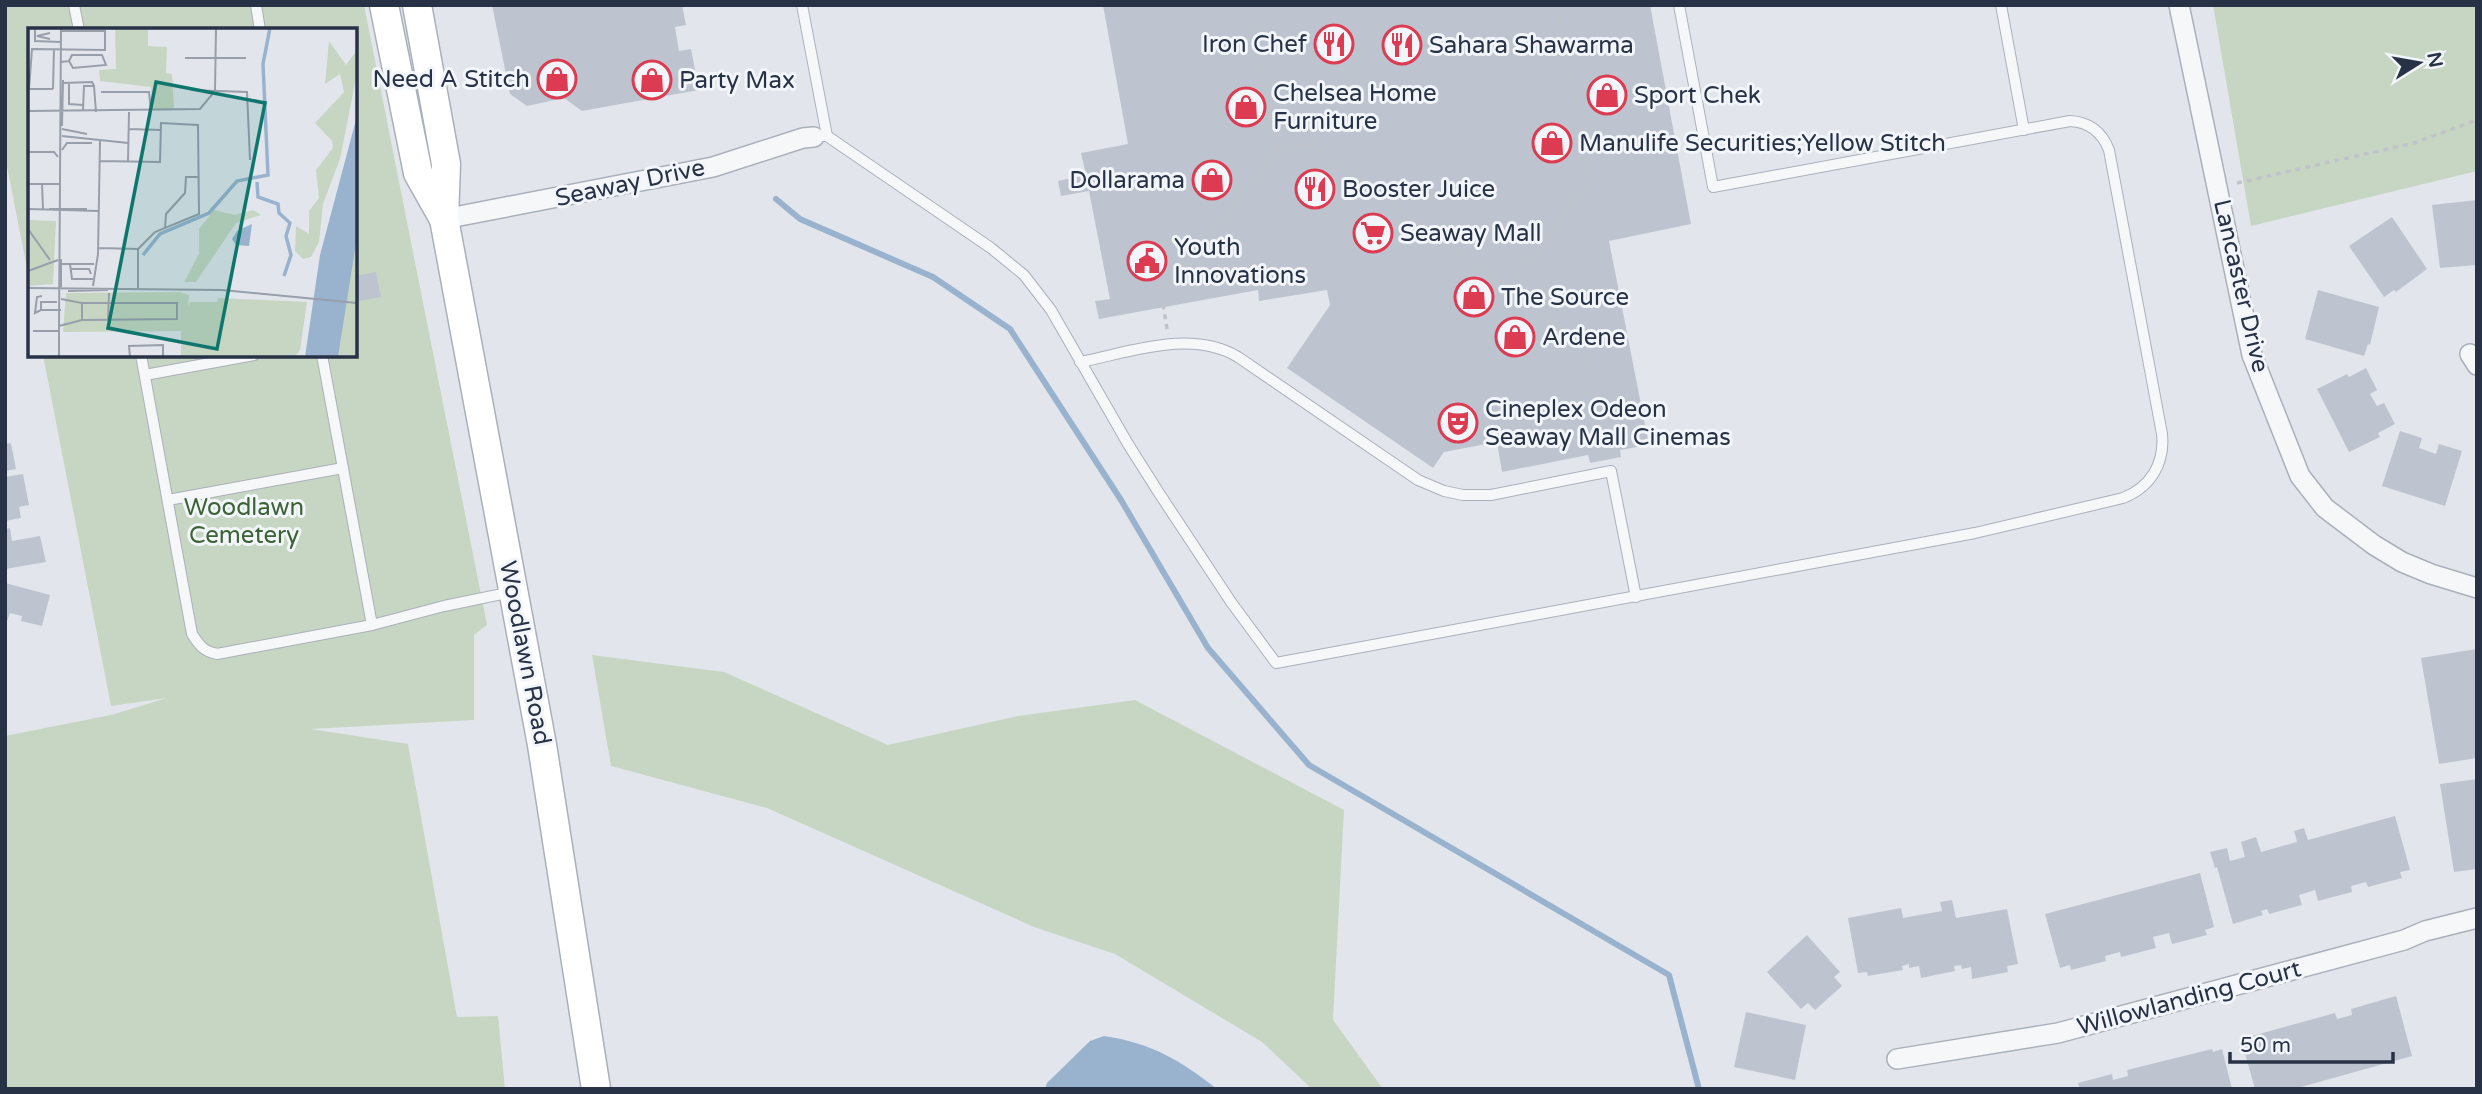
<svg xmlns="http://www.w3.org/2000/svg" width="2482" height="1094" viewBox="0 0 2482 1094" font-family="'Varela Round',sans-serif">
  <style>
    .green { fill: #c7d6c2 }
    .water { fill: #99b3cf }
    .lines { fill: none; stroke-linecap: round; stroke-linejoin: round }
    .stream { stroke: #99b3cf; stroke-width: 6 }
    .building { fill: #bec4cf }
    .lane-casing { stroke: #aab0ba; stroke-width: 12 }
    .street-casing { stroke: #aab0ba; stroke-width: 22 }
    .secondary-casing { stroke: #aab0ba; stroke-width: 31 }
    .path { stroke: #c0c4ca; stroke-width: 3.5; stroke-dasharray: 5 5; stroke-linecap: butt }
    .lane { stroke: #f5f7f9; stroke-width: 10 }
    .street { stroke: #f5f7f9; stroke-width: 19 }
    .secondary { stroke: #fff; stroke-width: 28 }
    .labels { text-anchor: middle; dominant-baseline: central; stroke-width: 6; stroke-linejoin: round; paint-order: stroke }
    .poi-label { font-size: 24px; fill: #283246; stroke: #f2f5f9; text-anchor: start }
    .street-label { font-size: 24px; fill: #283246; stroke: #f2f5f9 }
    .park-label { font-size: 24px; fill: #3c6334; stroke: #f2f5f9 }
    .inset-river { fill: none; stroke: #99b3cf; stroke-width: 3.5 }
    .inset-road { fill: none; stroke: #989eaa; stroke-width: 2 }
    .view { fill: #0f766e; fill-opacity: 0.15; stroke: #0f766e; stroke-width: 3.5 }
    .inset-edge { fill: none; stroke: #283246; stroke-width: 3.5 }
  </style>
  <rect width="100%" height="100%" fill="#e2e6ec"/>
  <g class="green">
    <path d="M5,5H364L487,625L474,635V720L311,729L408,744L457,1017L498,1016L505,1089H5V736L111,715L167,698L111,706L43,355H355V30H30V284L5,156Z"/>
    <path d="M2213,5H2477V171L2251,226Z"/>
    <path d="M592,655L724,672L888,745L1018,716L1135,700L1344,810L1333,1020L1383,1089H1312L1262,1042L1115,954L1034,927L767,808L611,766Z"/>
  </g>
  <path class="water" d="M1104,1036C1151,1043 1180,1060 1217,1089H1045L1047,1083L1090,1041Z"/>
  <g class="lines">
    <path class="stream" d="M776,199L800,219L933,277L1010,329L1121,500L1208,648L1309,765L1669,975L1699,1089"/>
  </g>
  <g class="building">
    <path d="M492,5H665L666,7L682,5L686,25L675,27L679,51L691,49L699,90L582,111L564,98L527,106L510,94Z"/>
    <path d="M1103,5H1650L1691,224L1609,241L1649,445L1620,450L1621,457L1590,463L1588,455L1502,472L1497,442L1444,452L1433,468L1287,368L1330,305L1327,290L1259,301L1258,290L1099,319L1095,301L1110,299L1089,191L1061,196L1058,181L1086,175L1081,153L1128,144Z"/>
    <path d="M2477,200V265L2440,268L2432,205Z"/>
    <path d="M2392,217L2427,269L2396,292L2394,290L2384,297L2349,246Z"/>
    <path d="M376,272L381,297L355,302V276Z"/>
    <path d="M2318,290L2379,307L2370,345L2368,344L2364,356L2305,339Z"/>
    <path d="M2366,368L2377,390L2370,394L2377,406L2384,403L2395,424L2378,433L2380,437L2349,452L2317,389L2347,374L2349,377Z"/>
    <path d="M2400,431L2422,438L2419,448L2436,454L2439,444L2462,451L2445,506L2382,486Z"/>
    <path d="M11,443L16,469L5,471V444Z"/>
    <path d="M23,474L29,505L19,507L21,518L5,521V477Z"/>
    <path d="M10,528L12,541L40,536L46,562L5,569V529Z"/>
    <path d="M5,583L50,595L42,626L21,621L22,616L10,613L5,627Z"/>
    <path d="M2476,649L2477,758L2439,764L2421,658Z"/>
    <path d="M2477,779V869L2454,872L2440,784Z"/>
    <path d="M2395,816L2410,870L2400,872L2402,878L2368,887L2366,882L2351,886L2352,892L2318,901L2315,890L2299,895L2302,905L2269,914L2267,909L2261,911L2263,915L2233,924L2217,867L2215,868L2210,852L2227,848L2230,861L2245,857L2241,842L2256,837L2261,852L2297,842L2294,831L2304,828L2308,840Z"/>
    <path d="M2200,873L2214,927L2205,930L2207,935L2172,944L2169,933L2153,937L2156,948L2121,957L2120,952L2105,956L2106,961L2071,970L2070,965L2060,968L2045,914Z"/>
    <path d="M1952,900L1956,918L2007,909L2018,964L2007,966L2008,972L1972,979L1971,967L1962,969L1961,965L1954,966L1955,971L1921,978L1919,966L1909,968V964L1902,966L1903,970L1868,976L1867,972L1858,973L1848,918L1901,908L1903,918L1942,911L1940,902Z"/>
    <path d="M1807,935L1840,972L1834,977L1842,986L1815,1010L1808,1003L1801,1009L1767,972Z"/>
    <path d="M2396,996L2412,1056L2294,1089H2255L2241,1039L2335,1013L2337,1019L2352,1015L2351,1009Z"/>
    <path d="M1746,1012L1806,1025L1795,1080L1734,1067Z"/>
    <path d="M2212,1049L2213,1052L2222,1049L2232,1089H2080L2078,1083L2112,1074L2113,1080L2128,1076L2127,1070Z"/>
  </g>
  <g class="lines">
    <defs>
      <g id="lane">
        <path d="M74,5L79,30"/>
        <path d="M256,5L260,30"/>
        <path d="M802,5L827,136H821"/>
        <path d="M2001,5L2024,130"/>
        <path d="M827,136L991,248L1024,275L1051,310L1128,444L1159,493L1231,602L1276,663L1975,533L2123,498C2151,487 2165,463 2162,434L2109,150C2102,132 2089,122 2070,121L1713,187L1679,5"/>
        <path d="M141,355L192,634C199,645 203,651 217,654L372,625L322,355"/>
        <path d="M1080,362C1131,352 1191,329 1238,357L1418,480L1444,491L1463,495H1491L1611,471L1636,597"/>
        <path d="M145,375L254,355"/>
        <path d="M168,500L343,468"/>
        <path d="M372,625L444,606L512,592"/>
      </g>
      <g id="street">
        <path d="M2179,5L2252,355L2300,476L2325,508L2374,545L2402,562L2431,574L2477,588"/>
        <path d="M444,219L713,167L803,138L814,137"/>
        <path d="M2470,354L2477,365"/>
        <path d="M1897,1059L2058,1033L2404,940L2425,931L2477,918"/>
      </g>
      <g id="secondary">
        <path d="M384,5L418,173L444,219"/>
        <path d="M417,5L446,164L444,219L542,745L596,1089"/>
      </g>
    </defs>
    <use href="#lane" class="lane-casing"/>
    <use href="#street" class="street-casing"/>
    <use href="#secondary" class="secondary-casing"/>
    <g class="path">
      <path d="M1250,5L1278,151"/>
      <path d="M1390,5L1310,144L1509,289L1589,182L1557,5"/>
      <path d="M2237,183L2414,143L2477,120"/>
      <path d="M1509,289L1585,347L1606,458"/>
      <path d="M1167,329L1161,291L1278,151L1310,144"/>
    </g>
    <use href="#lane" class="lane"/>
    <use href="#street" class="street"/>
    <use href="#secondary" class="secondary"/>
  </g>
  <defs>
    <symbol id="restaurant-ring" viewBox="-11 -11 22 22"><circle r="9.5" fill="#f2f5f9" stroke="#dc3b51" stroke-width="1.5"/><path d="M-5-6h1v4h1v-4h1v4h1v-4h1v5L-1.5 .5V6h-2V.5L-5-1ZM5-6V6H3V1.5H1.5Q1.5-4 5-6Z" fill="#dc3b51"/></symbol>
    <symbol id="shop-ring" viewBox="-11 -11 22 22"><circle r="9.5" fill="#f2f5f9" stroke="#dc3b51" stroke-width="1.5"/><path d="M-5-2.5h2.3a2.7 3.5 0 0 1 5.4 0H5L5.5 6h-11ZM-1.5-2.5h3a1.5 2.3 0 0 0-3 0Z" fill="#dc3b51"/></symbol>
    <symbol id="supermarket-ring" viewBox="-11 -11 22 22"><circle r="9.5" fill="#f2f5f9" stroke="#dc3b51" stroke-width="1.5"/><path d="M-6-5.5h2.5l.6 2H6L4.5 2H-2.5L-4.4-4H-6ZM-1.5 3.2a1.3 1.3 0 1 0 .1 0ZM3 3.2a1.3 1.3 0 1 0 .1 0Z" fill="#dc3b51"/></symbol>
    <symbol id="civic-ring" viewBox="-11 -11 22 22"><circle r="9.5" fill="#f2f5f9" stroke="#dc3b51" stroke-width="1.5"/><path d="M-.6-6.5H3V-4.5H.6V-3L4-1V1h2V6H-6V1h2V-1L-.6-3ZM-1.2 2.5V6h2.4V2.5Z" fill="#dc3b51"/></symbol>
    <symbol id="theatre-ring" viewBox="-11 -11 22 22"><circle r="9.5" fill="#f2f5f9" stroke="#dc3b51" stroke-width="1.5"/><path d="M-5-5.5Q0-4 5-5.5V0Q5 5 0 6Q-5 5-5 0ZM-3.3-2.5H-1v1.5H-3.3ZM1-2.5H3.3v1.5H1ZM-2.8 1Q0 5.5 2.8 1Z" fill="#dc3b51"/></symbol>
  </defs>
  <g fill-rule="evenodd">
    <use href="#restaurant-ring" x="1312" y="22" width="44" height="44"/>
    <use href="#restaurant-ring" x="1380" y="23" width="44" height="44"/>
    <use href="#shop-ring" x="535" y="57" width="44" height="44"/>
    <use href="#shop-ring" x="630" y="58" width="44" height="44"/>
    <use href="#shop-ring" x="1585" y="73" width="44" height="44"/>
    <use href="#shop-ring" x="1224" y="85" width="44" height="44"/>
    <use href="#shop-ring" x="1530" y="121" width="44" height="44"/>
    <use href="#shop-ring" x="1190" y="158" width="44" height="44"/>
    <use href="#restaurant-ring" x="1293" y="167" width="44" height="44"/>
    <use href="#supermarket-ring" x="1351" y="211" width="44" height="44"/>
    <use href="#civic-ring" x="1125" y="239" width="44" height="44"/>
    <use href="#shop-ring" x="1452" y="275" width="44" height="44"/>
    <use href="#shop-ring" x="1493" y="315" width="44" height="44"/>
    <use href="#theatre-ring" x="1436" y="401" width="44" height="44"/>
  </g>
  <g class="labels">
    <g class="poi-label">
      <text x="1307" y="44" text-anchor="end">Iron Chef</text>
      <text x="1429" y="45">Sahara Shawarma</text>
      <text x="530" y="79" text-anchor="end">Need A Stitch</text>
      <text x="679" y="80">Party Max</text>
      <text x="1273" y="93">Chelsea Home<tspan x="1273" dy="28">Furniture</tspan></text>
      <text x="1634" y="95">Sport Chek</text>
      <text x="1579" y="143">Manulife Securities;Yellow Stitch</text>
      <text x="1185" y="180" text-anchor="end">Dollarama</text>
      <text x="1342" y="189">Booster Juice</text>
      <text x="1400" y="233">Seaway Mall</text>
      <text x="1174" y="247">Youth<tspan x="1174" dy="28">Innovations</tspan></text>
      <text x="1501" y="297">The Source</text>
      <text x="1542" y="337">Ardene</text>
      <text x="1485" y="409">Cineplex Odeon<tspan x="1485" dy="28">Seaway Mall Cinemas</tspan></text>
    </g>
    <g class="street-label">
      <text transform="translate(630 183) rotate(-12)">Seaway Drive</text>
      <text transform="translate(2241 286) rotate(77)">Lancaster Drive</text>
      <text transform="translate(525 653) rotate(79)">Woodlawn Road</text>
      <text transform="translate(2189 998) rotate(-15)">Willowlanding Court</text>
    </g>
    <g class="park-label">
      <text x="244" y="507">Woodlawn<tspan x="244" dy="28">Cemetery</tspan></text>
    </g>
  </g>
  <g transform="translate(28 28)">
    <rect width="329" height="329" fill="#e2e6ec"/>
    <path d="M87,0H120V18L139,19L138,45L144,46L146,81H123V59L72,53L71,42L88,41ZM301,13L318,37L329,22V45L312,131L295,176L291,214L283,229L275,231L267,223L268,198L281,206V183L291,170L288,142L305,120L304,113L287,95L316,64L312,46L297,56ZM186,182L207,187L225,182L233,187L208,195L168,254H156L171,226V201ZM0,192L28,193L25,256L0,258ZM329,209V329H310L324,234ZM151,264L161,267L160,279L162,274H189L190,270L279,274L272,322L267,329H153V303L35,304L38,265Z" fill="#c7d6c2"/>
    <path d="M329,88V209L310,329H277L292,227ZM224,196L221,218L208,217L204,211L209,203Z" fill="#99b3cf"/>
    <path class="inset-river" d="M229,154L230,169L250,176L251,185L262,195L258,208L263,227L256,248M115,227L132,206L181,185L209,153L240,147L235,36L242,0"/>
    <path class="inset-road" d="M7,0V13L33,14M22,11L9,8L22,5M157,30H218M33,34L41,33L45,40L78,37L74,27H44L41,33M35,55L64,54L66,58M41,56V76L55,77M25,61H1L4,21L77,22V3H33M25,61L26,21M163,62L219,64L222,132M73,64H121L123,84M55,82L56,58H66L68,84M0,83L172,81L187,63L188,0M34,98L35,52M34,101L59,106M101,101L132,102M34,108L100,115M34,122L39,115H64M0,124H26L30,129M72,133L132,134L133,95L170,97L171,186L127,204L110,221M100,133L101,84M0,156H31M14,156L15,181M0,181L71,183M21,181H59M137,200L138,186L157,165L158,149H171M0,201L22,232M71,220L110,221V260M34,236H66M42,236L44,251H65M43,241H61L63,246M0,243L30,232M65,258L70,226L72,113M33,259V231M0,260L194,262L329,275M40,263L80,262M33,271L54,275V292M29,274H13V282H33M13,282L7,285L9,269L14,268M80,293L81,265M31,298L54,292L149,291V275H54M31,301L33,0M5,303H31M31,329V300M102,329L101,318L135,317V329"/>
    <path class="view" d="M128,54L237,75L189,321L80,300Z"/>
    <rect width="329" height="329" class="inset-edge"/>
  </g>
  <rect width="2482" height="1094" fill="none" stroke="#283246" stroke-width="14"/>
  <g transform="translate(2419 63) rotate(79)" stroke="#f2f5f9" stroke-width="5" paint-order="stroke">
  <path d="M0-5L12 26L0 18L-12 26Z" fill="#283246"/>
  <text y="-10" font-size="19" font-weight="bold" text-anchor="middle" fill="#283246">N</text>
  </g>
  <path d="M2230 1052v10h163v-10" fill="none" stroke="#283246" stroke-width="3.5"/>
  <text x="2240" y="1052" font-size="21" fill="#283246" stroke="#f2f5f9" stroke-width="5" paint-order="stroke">50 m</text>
</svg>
